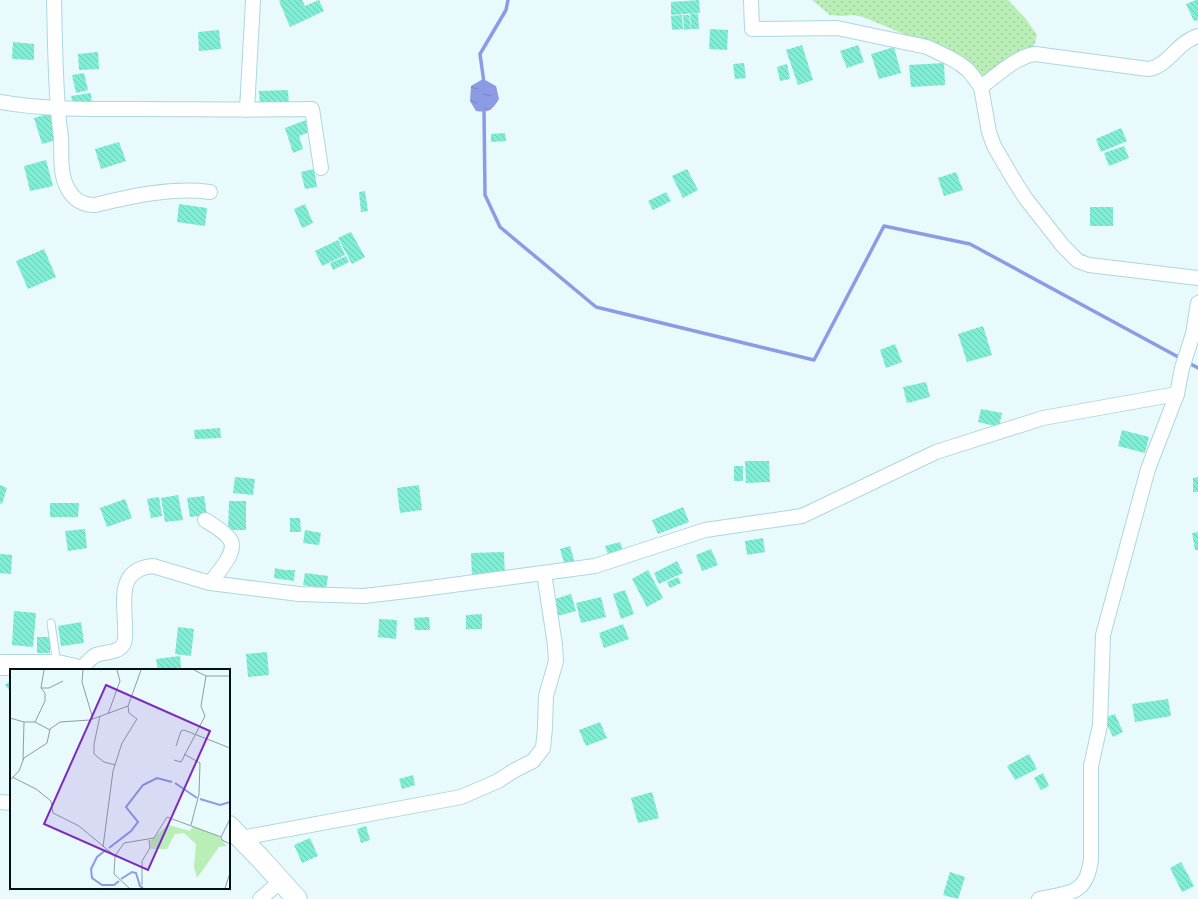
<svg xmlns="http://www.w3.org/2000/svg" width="1198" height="899" viewBox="0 0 1198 899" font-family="'Varela Round',sans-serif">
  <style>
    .grass { fill: url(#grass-dots) }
    .water { fill: url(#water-ripples) }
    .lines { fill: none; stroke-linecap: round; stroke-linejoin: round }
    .stream { stroke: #8b9be6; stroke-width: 3.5 }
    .building { fill: url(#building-back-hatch) }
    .lane-casing { stroke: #acd7de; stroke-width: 9 }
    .street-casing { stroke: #acd7de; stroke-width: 16 }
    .secondary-casing { stroke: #acd7de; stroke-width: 22 }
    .lane { stroke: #fff; stroke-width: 7 }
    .street { stroke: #fff; stroke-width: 14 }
    .secondary { stroke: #fff; stroke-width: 20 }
    .inset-river { fill: none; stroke: #8b9be6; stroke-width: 2 }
    .inset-road { fill: none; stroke: #8d9da0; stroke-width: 1 }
    .view { fill: #7b2cbf; fill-opacity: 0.15; stroke: #7b2cbf; stroke-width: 2 }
    .inset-edge { fill: none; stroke: #031114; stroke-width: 2 }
  </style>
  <defs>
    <pattern id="grass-dots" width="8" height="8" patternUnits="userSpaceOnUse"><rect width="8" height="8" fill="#b9eeb7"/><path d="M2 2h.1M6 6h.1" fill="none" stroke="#9dcb9c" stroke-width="1.8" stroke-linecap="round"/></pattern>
    <pattern id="water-ripples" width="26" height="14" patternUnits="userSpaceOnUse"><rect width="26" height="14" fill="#8b9be6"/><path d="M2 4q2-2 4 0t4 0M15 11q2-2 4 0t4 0" fill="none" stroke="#7684c4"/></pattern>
    <pattern id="building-back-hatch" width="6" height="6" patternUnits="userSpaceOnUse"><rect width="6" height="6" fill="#7eeed4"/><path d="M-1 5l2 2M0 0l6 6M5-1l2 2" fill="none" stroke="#6bcbb5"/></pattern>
  </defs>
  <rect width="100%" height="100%" fill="#e9fafd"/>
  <path class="grass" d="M812,0H1008L1026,19L1037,35L1034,46L982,78L940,49L863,17L853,15L842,16L830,15Z"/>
  <path class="water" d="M483,79L496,86L499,99C492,110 489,113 476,111L470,101L471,86Z"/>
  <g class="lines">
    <g class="stream">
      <path d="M484,83L480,54L506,10L508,0"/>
      <path d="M484,110L485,195L500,227L596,307L814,360L884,226L970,244L1182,359"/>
      <path d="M1187,362L1198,368"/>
    </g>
  </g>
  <g class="building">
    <path d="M280,0H302L305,6L319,0L324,11L290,27L279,1Z"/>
    <path d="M699,0L700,13L671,15V2Z"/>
    <path d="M1196,0H1198V20L1194,21L1186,4Z"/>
    <path d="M690,14H698L699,29H691Z"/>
    <path d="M682,15L683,29L672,30L671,16Z"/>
    <path d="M683,15H689L691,29L684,30Z"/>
    <path d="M710,29L728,30L727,50L709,49Z"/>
    <path d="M219,30L221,49L199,51L198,32Z"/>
    <path d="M13,42L34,44V60L12,59Z"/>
    <path d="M802,45L813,80L798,85L786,50Z"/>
    <path d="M858,45L864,62L847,68L840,51Z"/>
    <path d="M894,47L901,73L879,79L871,54Z"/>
    <path d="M98,52L99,69L79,70L78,54Z"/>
    <path d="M744,63L746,78L735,79L733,64Z"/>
    <path d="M944,63L945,85L911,87L909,65Z"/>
    <path d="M787,64L790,79L780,81L777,67Z"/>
    <path d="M84,73L88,90L76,93L72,75Z"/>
    <path d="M288,90L289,104L260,105L259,91Z"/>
    <path d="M91,93L92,104L73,107L71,96Z"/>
    <path d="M51,113L59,139L42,144L34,118Z"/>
    <path d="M306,120L310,132L299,136L303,149L293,153L285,128Z"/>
    <path d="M1121,128L1127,141L1101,152L1096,139Z"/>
    <path d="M505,133L506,141L491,142V134Z"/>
    <path d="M119,142L126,161L101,169L95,149Z"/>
    <path d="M1124,146L1129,158L1109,166L1104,153Z"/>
    <path d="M46,160L53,186L30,191L24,166Z"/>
    <path d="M314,169L317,187L305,189L301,172Z"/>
    <path d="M687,169L698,190L683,198L672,176Z"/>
    <path d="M956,172L963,190L944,196L938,178Z"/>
    <path d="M365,191L368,211L361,212L359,192Z"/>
    <path d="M666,192L671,201L653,210L648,201Z"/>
    <path d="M179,204L207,208L205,226L177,222Z"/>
    <path d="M305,204L313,223L302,228L294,209Z"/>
    <rect x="1090" y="207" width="23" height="19"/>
    <path d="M351,232L365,257L352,264L338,238Z"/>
    <path d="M338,240L345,255L322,266L315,251Z"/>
    <path d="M44,249L56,277L28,289L16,261Z"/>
    <path d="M346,256L349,262L333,270L330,263Z"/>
    <path d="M983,326L992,355L967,362L958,334Z"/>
    <path d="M895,344L902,362L886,368L880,350Z"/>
    <path d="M926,382L930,397L907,403L903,387Z"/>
    <path d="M981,409L1002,413L999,427L978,422Z"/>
    <path d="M220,428L221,438L195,439L194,430Z"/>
    <path d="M1122,430L1149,437L1145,453L1118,446Z"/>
    <path d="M745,461H769L770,482L746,483Z"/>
    <rect x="734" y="466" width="9" height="15"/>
    <path d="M235,477L255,479L253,495L233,493Z"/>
    <path d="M1198,477V492H1193V478Z"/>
    <path d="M0,485L7,488L2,504L0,503Z"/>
    <path d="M419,485L422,510L400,513L397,488Z"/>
    <path d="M178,495L183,520L165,522L161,498Z"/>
    <path d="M204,496L207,515L190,517L187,498Z"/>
    <path d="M159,497L162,516L151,518L147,499Z"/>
    <path d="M125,499L132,518L107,527L100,508Z"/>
    <path d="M229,501H246V530H228Z"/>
    <path d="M50,503H79L78,517H50Z"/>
    <path d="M683,507L689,522L658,534L652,520Z"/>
    <path d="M290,518H300L301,532H290Z"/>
    <path d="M85,529L87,548L68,551L65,531Z"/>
    <path d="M305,530L321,533L319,545L303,543Z"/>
    <path d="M1198,532V550H1195L1192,533Z"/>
    <path d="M763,538L765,552L747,555L745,541Z"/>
    <path d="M620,542L625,556L610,560L605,546Z"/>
    <path d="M570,546L575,563L565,566L560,549Z"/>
    <path d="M711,549L718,565L702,571L696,555Z"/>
    <path d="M504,552L505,577L472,578L471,553Z"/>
    <path d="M0,554L12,555L11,574L0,573Z"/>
    <path d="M677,561L683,573L659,584L654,573Z"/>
    <path d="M275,568L284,570H295L294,581L274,578Z"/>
    <path d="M648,570L663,598L647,607L632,579Z"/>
    <path d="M305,573L328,576L326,589L303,585Z"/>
    <path d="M678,577L681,583L670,588L667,582Z"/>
    <path d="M625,590L634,614L621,619L613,594Z"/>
    <path d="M571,594L576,611L557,616L552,600Z"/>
    <path d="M601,597L606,617L581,623L576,603Z"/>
    <path d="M14,611L36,613L33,647L12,645Z"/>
    <path d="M482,614V629H466V615Z"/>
    <path d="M429,617L430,630H415L414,618Z"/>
    <path d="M379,619L397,620L396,639L378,637Z"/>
    <path d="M81,622L84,643L61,646L58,626Z"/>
    <path d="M623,624L629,639L604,648L599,633Z"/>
    <path d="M178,627L194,629L191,656L175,654Z"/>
    <rect x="37" y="637" width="13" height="16"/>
    <path d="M267,652L269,675L248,677L246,654Z"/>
    <path d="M180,656L181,668L158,670L156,659Z"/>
    <path d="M11,680V692L5,685Z"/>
    <path d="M1168,699L1171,716L1135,722L1132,704Z"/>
    <path d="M1115,714L1123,732L1113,737L1104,718Z"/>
    <path d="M600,722L607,738L586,746L579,730Z"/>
    <path d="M1029,754L1037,769L1015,780L1007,766Z"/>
    <path d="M1043,773L1049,786L1041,790L1034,778Z"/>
    <path d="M413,775L415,785L402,789L399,779Z"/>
    <path d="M652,792L659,818L638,823L631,798Z"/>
    <path d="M366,826L370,840L361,843L357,829Z"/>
    <path d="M310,838L318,856L302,863L294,845Z"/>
    <path d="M1181,862L1194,886L1182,892L1170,868Z"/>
    <path d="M950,872L965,877L958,899L943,895Z"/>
  </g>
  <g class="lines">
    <defs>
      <path id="lane" d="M51,623L57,664"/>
      <g id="street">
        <path d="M54,0C55,36 55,72 58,107C58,117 60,128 61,138C62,155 59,173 68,189C74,200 82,205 95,205C132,196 171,187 210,192"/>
        <path d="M751,0L752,29L837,28L927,47L950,58L960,64L968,70L981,87L989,132L994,146L1015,182L1026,199L1063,246L1078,261L1089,265L1198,278"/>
        <path d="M981,87C996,76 1017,56 1035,54L1148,69C1168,67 1177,42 1198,36"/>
        <path d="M0,102C45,110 91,109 136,109C195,109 253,110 312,109L321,168"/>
        <path d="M247,110L253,0"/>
        <path d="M205,520C213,525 222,530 228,537C241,549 218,572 210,583"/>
        <path d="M80,670C85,665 90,658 96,655C105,651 119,654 124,643C126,638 125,630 125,624C124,599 118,569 153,566L210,583L299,594L364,596L415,590L595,566L705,530L802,516L936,452L1043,418L1177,394"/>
        <path d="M0,802L11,803"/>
        <path d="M241,838L461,797L498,781L515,770L533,761L543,748L545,728L546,696L556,661L555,645L544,573"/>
        <path d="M260,899L281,881"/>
        <path d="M1039,899C1069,893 1087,895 1091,859V766L1100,725L1103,635L1148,469L1177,394L1182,368L1193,334L1198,303"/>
      </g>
      <g id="secondary">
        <path d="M0,665H57L79,670"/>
        <path d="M229,826L260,858L297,899"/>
      </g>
    </defs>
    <use href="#lane" class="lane-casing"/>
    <use href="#street" class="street-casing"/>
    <use href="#secondary" class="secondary-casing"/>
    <use href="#lane" class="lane"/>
    <use href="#street" class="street"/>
    <use href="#secondary" class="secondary"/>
  </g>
  <g transform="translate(10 669)">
    <rect width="220" height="220" fill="#e9fafd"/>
    <path d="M158,156L180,162L183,157L209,168L217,177L209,178L187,209L184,198L186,175L174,164L165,165L157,180H141L140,172Z" fill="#b9eeb7"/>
    <path class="inset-river" d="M165,114L187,129M190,130L210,136L220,133M99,179L121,162L128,153L116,138L133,116L147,109L162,113M96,181L87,188L81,200L82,209L92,216H104L109,212M111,210L122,203L126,204L130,217L133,219"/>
    <path class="inset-road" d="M73,1L72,13L83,50M184,1L196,7H220M31,19H39L53,12M98,45L110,12L107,1M90,47L84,75V85L94,93L105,96M0,49L14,53M25,53L40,61M166,77L171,62L174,61L220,79M174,85L190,94L189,125L181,156M13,91L14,53H25L35,32V24L31,19L34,1M164,91L171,93L195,47L191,37L196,7M2,108L26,120L41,132L43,144L69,157L105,187L104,205L119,219M0,111L9,102L14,89L37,74L40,60L50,53L80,51L118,37L131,1M220,150L211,168L212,171L220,175M93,178L103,102L112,74L127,50L119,44L118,37M105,187L114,174L144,169L157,148L211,168M132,216V192L140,179L139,171M215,219L220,204"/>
    <path class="view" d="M96,16L200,62L138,201L34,155Z"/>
    <rect width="220" height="220" class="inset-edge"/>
  </g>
</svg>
